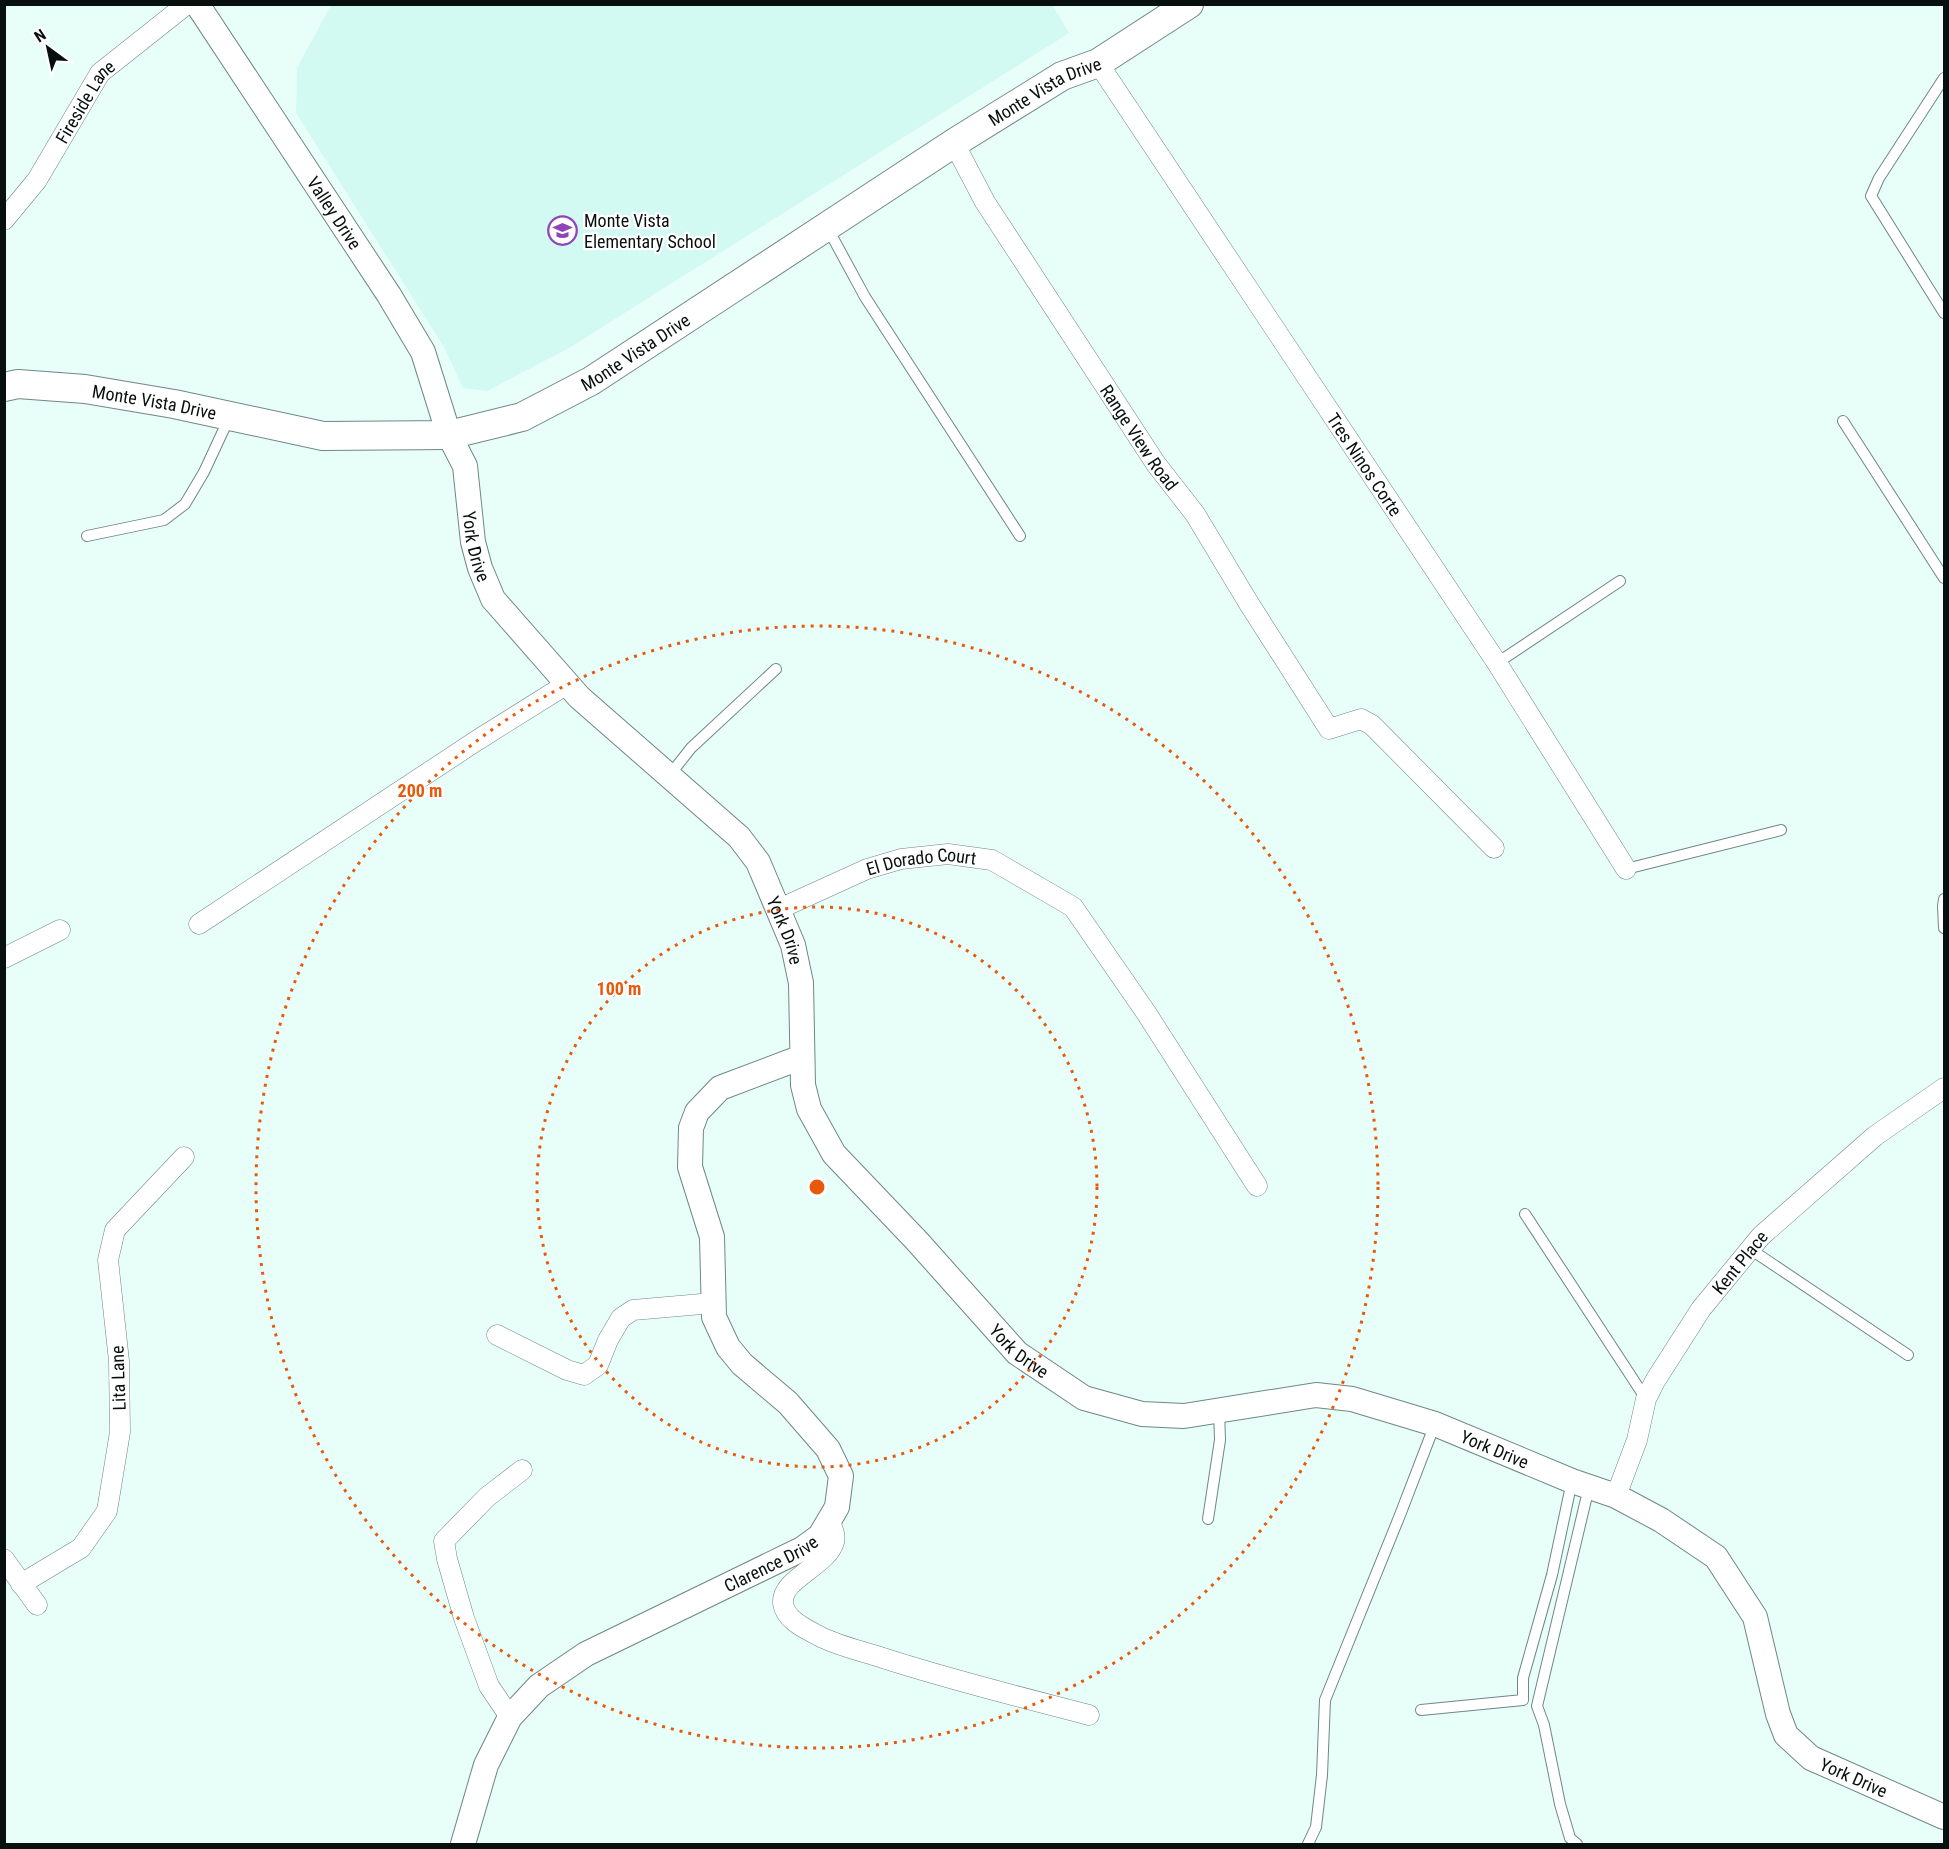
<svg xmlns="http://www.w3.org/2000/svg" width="1949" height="1849" viewBox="0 0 1949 1849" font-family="'Roboto Condensed',sans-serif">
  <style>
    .built { fill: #d3faf2 }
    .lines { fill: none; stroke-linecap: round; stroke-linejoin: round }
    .service-casing { stroke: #6e8883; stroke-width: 12 }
    .minor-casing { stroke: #6e8883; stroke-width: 21 }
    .tertiary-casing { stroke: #6e8883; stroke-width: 26 }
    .secondary-casing { stroke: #6e8883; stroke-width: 30 }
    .service { stroke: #fff; stroke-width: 10 }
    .minor { stroke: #fff; stroke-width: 20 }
    .tertiary { stroke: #fff; stroke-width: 24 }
    .secondary { stroke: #fff; stroke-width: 28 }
    .ring { fill: none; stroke: #e8590c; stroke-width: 3; stroke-dasharray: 3 6 }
    .labels { text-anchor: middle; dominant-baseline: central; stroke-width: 4.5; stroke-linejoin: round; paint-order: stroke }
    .street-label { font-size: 18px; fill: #07100e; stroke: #fff }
    .poi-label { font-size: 18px; fill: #07100e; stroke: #fff; text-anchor: start }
    .centre { fill: #e8590c; stroke: #fff; stroke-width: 3 }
    .ring-label { font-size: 18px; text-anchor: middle; font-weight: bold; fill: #e8590c; stroke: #fff; stroke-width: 4.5; stroke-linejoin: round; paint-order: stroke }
  </style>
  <rect width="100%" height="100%" fill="#e7fef9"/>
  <path class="built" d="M1052,5L1069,33L569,348L487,391L463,388L444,347L296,113L297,68L331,5Z"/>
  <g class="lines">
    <defs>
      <g id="service">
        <path d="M1944,78L1879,178L1871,196L1944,313"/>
        <path d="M827,227L865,297L1020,536"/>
        <path d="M1843,421L1944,578"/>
        <path d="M87,536L164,520L185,504L204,472L230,416"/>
        <path d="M1497,663L1620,581"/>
        <path d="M669,776L691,748L776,669"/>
        <path d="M1626,869L1781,830"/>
        <path d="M1944,899L1943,906L1944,928"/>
        <path d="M1525,1214L1646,1399"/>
        <path d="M1750,1249L1908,1355"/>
        <path d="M1208,1519L1220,1440L1219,1410"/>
        <path d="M1421,1710L1523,1700V1678L1552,1575L1572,1481"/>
        <path d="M1308,1844L1316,1827L1322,1775L1325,1700L1400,1515L1435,1424"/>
        <path d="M1577,1844L1570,1838L1560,1804L1544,1725L1537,1706L1589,1487"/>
      </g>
      <g id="minor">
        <path id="s1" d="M1098,63L1497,663L1626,869"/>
        <path id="s2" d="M954,143L985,202L1156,464L1195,514L1248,602L1329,729L1361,719L1372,725L1494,848"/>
        <path id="s3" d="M4,220L37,180L100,73L187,4"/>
        <path id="s4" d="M779,909L867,869L901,859L948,854L992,860L1073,907L1147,1014L1257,1186"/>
        <path d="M199,924L476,741L567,684"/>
        <path d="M4,958L60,930"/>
        <path d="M497,1335L567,1370L584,1375L598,1365L608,1340L621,1318L633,1310L713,1303"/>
        <path id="s5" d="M1616,1496L1637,1440L1646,1399L1655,1381L1701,1309L1761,1236L1875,1136L1944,1088"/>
        <path d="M829,1520C832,1527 836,1535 834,1542C827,1566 781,1579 783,1603C785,1620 806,1629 819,1636C838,1646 862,1651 883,1658C951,1680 1020,1697 1089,1715"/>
        <path d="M4,1559L37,1605"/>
        <path d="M21,1584L81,1548L107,1511L120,1432L119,1361L108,1260L115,1230L184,1157"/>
        <path d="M510,1717L489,1686L464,1618L447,1559L444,1541L487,1497L522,1470"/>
      </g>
      <g id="tertiary">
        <path id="s6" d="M197,4L389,295L423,352L449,435L465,466L473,542L480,568L493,599L579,697L739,837L758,862L793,945L801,983L803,1085L809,1109L834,1154L917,1241L1017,1353L1084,1398L1142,1414L1184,1416L1316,1395L1352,1399L1435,1424L1572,1481L1616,1496L1661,1520L1716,1557L1755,1617L1778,1714L1786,1735L1811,1758L1944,1817"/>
        <path id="s7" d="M463,1844L486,1765L510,1717L539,1686L586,1654L802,1549L820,1536L837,1507L841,1476L828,1449L788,1403L742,1364L728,1347L714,1317L712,1237L690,1167L691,1128L697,1112L720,1088L802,1057"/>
      </g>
      <g id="secondary">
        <path id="s8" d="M826,227L954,143L1062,76L1098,63L1189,4"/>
        <path id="s9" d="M4,387L18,384L85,389L174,404L323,436L449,435L522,417L591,381L823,229"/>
      </g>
    </defs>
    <use href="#service" class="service-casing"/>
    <use href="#minor" class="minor-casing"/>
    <use href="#tertiary" class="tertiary-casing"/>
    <use href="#secondary" class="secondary-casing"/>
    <use href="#service" class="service"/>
    <use href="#minor" class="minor"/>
    <use href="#tertiary" class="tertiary"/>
    <use href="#secondary" class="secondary"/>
  </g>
  <g class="ring">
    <circle cx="817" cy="1187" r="280"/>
    <circle cx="817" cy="1187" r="561"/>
  </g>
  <defs>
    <symbol id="school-ring" viewBox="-11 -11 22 22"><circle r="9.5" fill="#fff" stroke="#8e45b8" stroke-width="1.5"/><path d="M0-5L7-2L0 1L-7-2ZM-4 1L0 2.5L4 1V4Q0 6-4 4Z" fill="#8e45b8"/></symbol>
  </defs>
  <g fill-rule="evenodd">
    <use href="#school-ring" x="546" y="214" width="33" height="33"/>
  </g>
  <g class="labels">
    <g class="street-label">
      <text stroke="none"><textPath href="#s8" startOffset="258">Monte Vista Drive</textPath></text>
      <text stroke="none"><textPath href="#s3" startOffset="144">Fireside Lane</textPath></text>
      <text stroke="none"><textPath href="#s6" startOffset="250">Valley Drive</textPath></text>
      <text stroke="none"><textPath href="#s9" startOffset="656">Monte Vista Drive</textPath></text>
      <text stroke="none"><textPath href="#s9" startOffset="152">Monte Vista Drive</textPath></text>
      <text stroke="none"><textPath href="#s2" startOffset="348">Range View Road</textPath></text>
      <text stroke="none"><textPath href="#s1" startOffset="482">Tres Ninos Corte</textPath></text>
      <text stroke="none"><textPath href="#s6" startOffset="618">York Drive</textPath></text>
      <text stroke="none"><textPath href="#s4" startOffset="152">El Dorado Court</textPath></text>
      <text stroke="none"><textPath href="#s6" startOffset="1122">York Drive</textPath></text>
      <text stroke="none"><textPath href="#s5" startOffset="268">Kent Place</textPath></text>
      <text stroke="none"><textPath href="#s6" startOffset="1626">York Drive</textPath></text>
      <text transform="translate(118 1378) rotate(-92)">Lita Lane</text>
      <text stroke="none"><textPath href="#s6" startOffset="2130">York Drive</textPath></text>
      <text stroke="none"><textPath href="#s7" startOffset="441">Clarence Drive</textPath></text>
      <text stroke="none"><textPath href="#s6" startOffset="2652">York Drive</textPath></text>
    </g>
    <g class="poi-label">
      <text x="584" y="220">Monte Vista<tspan x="584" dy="21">Elementary School</tspan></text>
    </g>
  </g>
  <circle cx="817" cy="1187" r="9" class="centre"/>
  <g class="ring-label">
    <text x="420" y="797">200 m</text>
    <text x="619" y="995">100 m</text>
  </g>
  <rect width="1949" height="1849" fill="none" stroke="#07100e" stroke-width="12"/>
  <g transform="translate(48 48) rotate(327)" stroke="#ffffff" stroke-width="4.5" paint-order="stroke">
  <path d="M0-4.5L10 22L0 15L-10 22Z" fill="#07100e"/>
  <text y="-9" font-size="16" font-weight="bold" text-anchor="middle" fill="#07100e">N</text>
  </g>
</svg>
